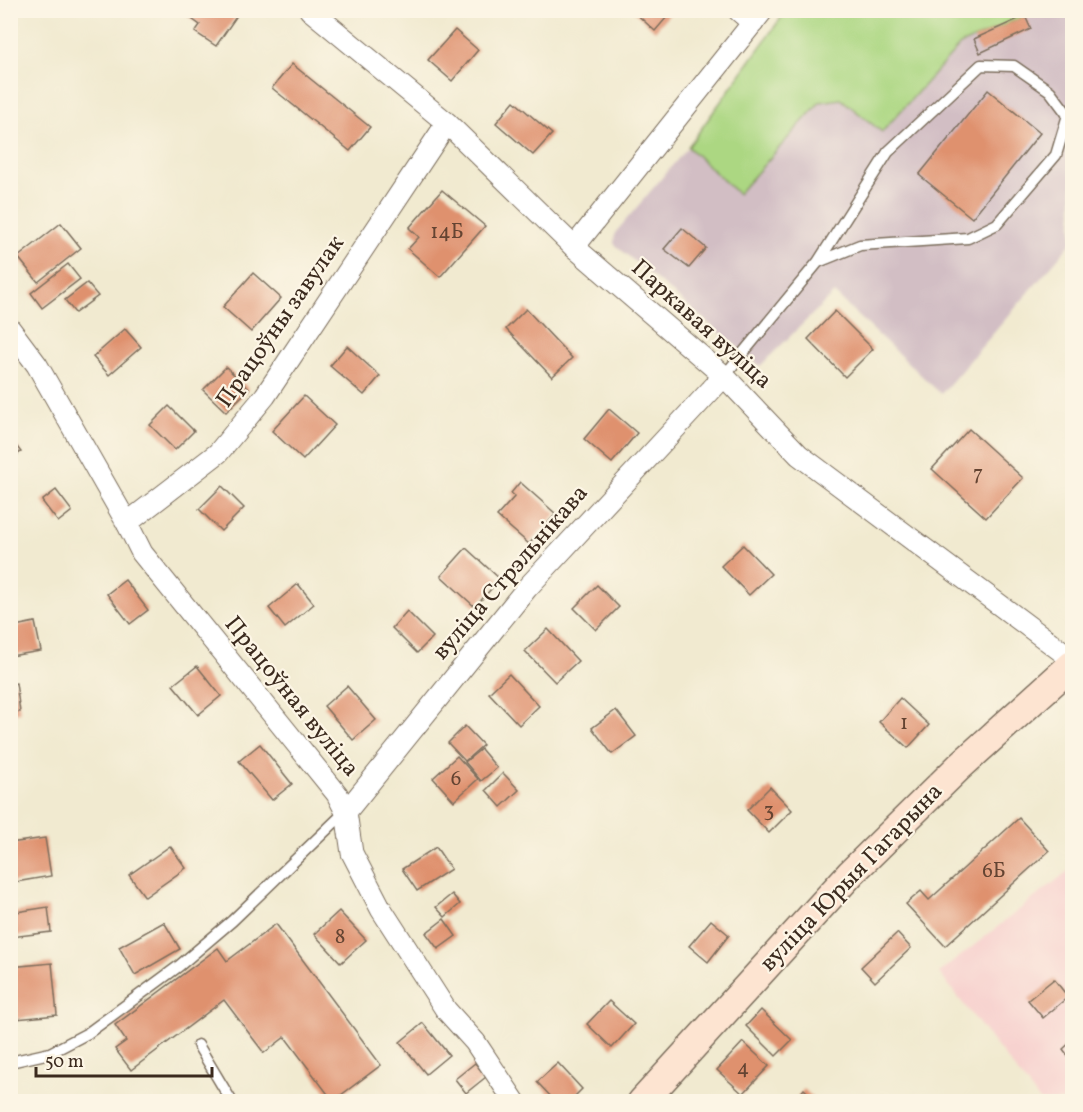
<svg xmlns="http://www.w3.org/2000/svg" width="1083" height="1112" viewBox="0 0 1083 1112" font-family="Vollkorn,serif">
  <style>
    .built { fill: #f7d0ce }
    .industrial { fill: #d2bec4 }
    .green { fill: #acd782; stroke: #748050; stroke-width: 1.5 }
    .building { fill: #df916e }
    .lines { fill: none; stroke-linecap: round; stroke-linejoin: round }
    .lane-casing { stroke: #7b6d5c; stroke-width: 13 }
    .street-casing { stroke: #7b6d5c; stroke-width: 23 }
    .secondary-casing { stroke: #7b6d5c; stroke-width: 31 }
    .lane { stroke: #fff; stroke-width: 10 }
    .street { stroke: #fff; stroke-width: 21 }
    .secondary { stroke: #fde4d1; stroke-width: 28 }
    .labels { text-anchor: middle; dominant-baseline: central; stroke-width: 4.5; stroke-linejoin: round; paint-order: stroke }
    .number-label { font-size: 21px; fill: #644432 }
    .street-label { font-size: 24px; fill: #3b2a1e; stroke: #fcf5e5 }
  </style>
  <rect width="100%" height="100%" fill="#fcf5e5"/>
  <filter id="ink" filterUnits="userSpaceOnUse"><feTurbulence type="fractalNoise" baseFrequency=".0167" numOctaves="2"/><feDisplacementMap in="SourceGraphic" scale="12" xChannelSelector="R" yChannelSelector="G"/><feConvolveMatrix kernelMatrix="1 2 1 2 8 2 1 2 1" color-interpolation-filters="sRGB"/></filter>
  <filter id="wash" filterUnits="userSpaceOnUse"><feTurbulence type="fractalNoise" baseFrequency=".008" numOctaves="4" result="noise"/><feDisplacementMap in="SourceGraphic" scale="24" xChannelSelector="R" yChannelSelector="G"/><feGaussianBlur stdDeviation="1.35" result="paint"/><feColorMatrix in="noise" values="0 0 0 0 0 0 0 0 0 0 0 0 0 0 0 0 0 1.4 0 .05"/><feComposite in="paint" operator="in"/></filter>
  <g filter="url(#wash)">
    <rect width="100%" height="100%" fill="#f1ead0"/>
    <path class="built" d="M1072,868V1101H1040L939,973Z"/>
    <path class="industrial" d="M1029,11H1072V242L941,394L834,293L760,366L614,244L615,233L688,147L738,194L820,102L841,99L882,132L960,45L1024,16Z"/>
    <path class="green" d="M786,11H1029L1025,16L960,45L882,132L841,99L820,102L738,194L688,147Z"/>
    <g id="blocks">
      <g class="building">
        <path d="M187,10H233L238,14L216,46L195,32L200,25L185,14Z"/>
        <path d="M632,10H673L655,31Z"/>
        <path d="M1025,16L1031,29L980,53L974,39Z"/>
        <path d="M455,30L478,50L452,81L428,60Z"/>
        <path d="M292,64L370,127L350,151L272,88Z"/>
        <path d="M988,90L1040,133L972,218L919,175Z"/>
        <path d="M514,101L552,134L533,155L496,123Z"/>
        <path d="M442,190L485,226L440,277L408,249L419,237L409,228Z"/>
        <path d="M61,223L81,248L38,282L18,257Z"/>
        <path d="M682,228L706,248L689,268L664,249Z"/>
        <path d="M68,264L80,279L42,308L31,293Z"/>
        <path d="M253,273L281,298L251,332L223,307Z"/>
        <path d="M87,283L98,296L75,313L65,300Z"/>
        <path d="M526,309L572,358L552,377L506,329Z"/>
        <path d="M835,311L873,349L845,377L808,339Z"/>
        <path d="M125,329L141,347L109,375L93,357Z"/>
        <path d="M347,346L380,376L364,395L330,366Z"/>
        <path d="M226,367L249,389L226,412L203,390Z"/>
        <path d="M304,396L335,425L303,460L272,431Z"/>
        <path d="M169,406L194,431L175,450L150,425Z"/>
        <path d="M609,409L637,433L612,463L584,439Z"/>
        <path d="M969,429L1023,478L986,518L932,469Z"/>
        <path d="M10,438L21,452L10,459Z"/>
        <path d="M520,482L556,514L529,544L497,516L515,496L511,493Z"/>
        <path d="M222,486L244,508L221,531L199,509Z"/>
        <path d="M56,490L72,511L58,522L42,501Z"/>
        <path d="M743,545L771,574L749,595L721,566Z"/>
        <path d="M466,548L500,579L475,607L441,576Z"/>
        <path d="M125,580L148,610L130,624L107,594Z"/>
        <path d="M298,584L314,604L285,628L269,608Z"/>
        <path d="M597,585L619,607L596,630L574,608Z"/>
        <path d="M407,611L433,637L417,653L392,628Z"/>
        <path d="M35,622L41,651L10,656V627Z"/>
        <path d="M548,629L578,661L555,682L525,651Z"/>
        <path d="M197,666L221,696L198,715L173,685Z"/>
        <path d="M509,674L539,706L519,725L489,693Z"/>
        <path d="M16,683L20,712L10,713V684Z"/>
        <path d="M347,686L376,720L353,740L324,706Z"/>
        <path d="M900,698L929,725L908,748L879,722Z"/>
        <path d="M616,710L636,736L612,754L592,728Z"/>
        <path d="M465,726L483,745L465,761L448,743Z"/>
        <path d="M260,744L292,784L272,800L239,761Z"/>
        <path d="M481,749L497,768L481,781L465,762Z"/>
        <path d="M457,756L478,779L454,801L433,778Z"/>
        <path d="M503,773L519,790L501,807L486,790Z"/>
        <path d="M770,787L792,810L769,833L747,810Z"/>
        <path d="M1019,818L1049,851L945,946L906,904L921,891L929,900Z"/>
        <path d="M45,838L51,876L10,883V843Z"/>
        <path d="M170,846L186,868L145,897L129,875Z"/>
        <path d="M436,847L451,869L417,891L402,869Z"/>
        <path d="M452,894L460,904L445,917L436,907Z"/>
        <path d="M48,907L51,932L11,937L10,913Z"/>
        <path d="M339,911L366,940L341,963L314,934Z"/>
        <path d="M444,919L456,936L438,949L426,933Z"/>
        <path d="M711,920L729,935L708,962L689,946Z"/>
        <path d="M164,922L180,949L135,975L119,947Z"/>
        <path d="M276,924L381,1065L333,1101L285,1037L264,1053L224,1000L131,1070L115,1049L126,1041L115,1025L218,948L227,961Z"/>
        <path d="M897,933L911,948L875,982L861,967Z"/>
        <path d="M52,963L57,1015L16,1019L10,967Z"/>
        <path d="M1054,979L1068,997L1043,1018L1028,1000Z"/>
        <path d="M609,1001L634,1024L612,1048L587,1024Z"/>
        <path d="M761,1010L792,1040L776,1056L746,1026Z"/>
        <path d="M423,1023L449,1055L426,1074L400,1042Z"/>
        <path d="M1072,1041V1061L1063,1049Z"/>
        <path d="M743,1042L769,1066L743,1094L717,1070Z"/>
        <path d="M475,1063L486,1077L466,1093L455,1079Z"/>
        <path d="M558,1063L582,1089L569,1102H556L537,1082Z"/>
        <path d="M804,1089L817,1102H793Z"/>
      </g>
    </g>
  </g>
  <g filter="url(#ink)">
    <use href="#blocks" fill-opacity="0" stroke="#7b6d5c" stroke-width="1.5"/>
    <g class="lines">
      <defs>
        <g id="lane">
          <path d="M724,376L818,262L860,245L968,238L997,224L1056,155L1068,115L1050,91L1014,66L981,65L888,152L818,262"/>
          <path d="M198,1045L232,1102"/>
          <path d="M10,1062L50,1053L88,1033L179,966L232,921L345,812"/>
        </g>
        <g id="street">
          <path d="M310,10L447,123L574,247L724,376L799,455L1072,659"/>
          <path d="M738,10L753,23"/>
          <path d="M574,247L763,10"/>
          <path d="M10,329L37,365L127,523L142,553L337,794L346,812L352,853L381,909L446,1010L475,1042L515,1102"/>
          <path d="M127,523L218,453L265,396L447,123"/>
          <path d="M346,812L527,588L724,376"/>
        </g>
        <path id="secondary" d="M642,1102L851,873L959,767L1072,665"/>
      </defs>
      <use href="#lane" class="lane-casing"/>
      <use href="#street" class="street-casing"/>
      <use href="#secondary" class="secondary-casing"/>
      <use href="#lane" class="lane"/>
      <use href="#street" class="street"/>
      <use href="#secondary" class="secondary"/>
    </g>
  </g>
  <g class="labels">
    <g class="number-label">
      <text x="447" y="232">14Б</text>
      <text x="978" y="474">7</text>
      <text x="904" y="723">1</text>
      <text x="456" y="779">6</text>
      <text x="769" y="810">3</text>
      <text x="994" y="871">6Б</text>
      <text x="340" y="937">8</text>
      <text x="743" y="1068">4</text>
    </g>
    <g class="street-label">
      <text transform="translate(281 322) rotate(-55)">Працоўны завулак</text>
      <text transform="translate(701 325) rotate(42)">Паркавая вуліца</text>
      <text transform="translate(511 573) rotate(-49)">вуліца Стрэльнікава</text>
      <text transform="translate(291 697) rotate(51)">Працоўная вуліца</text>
      <text transform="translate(852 878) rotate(-46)">вуліца Юрыя Гагарына</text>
    </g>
  </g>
  <rect width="1083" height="1112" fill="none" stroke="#fcf5e5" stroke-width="36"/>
  <path d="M36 1067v9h176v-9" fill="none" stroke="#3b2a1e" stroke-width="3"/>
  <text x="45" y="1067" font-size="18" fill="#3b2a1e" stroke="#fcf5e5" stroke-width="4.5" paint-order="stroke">50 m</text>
</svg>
